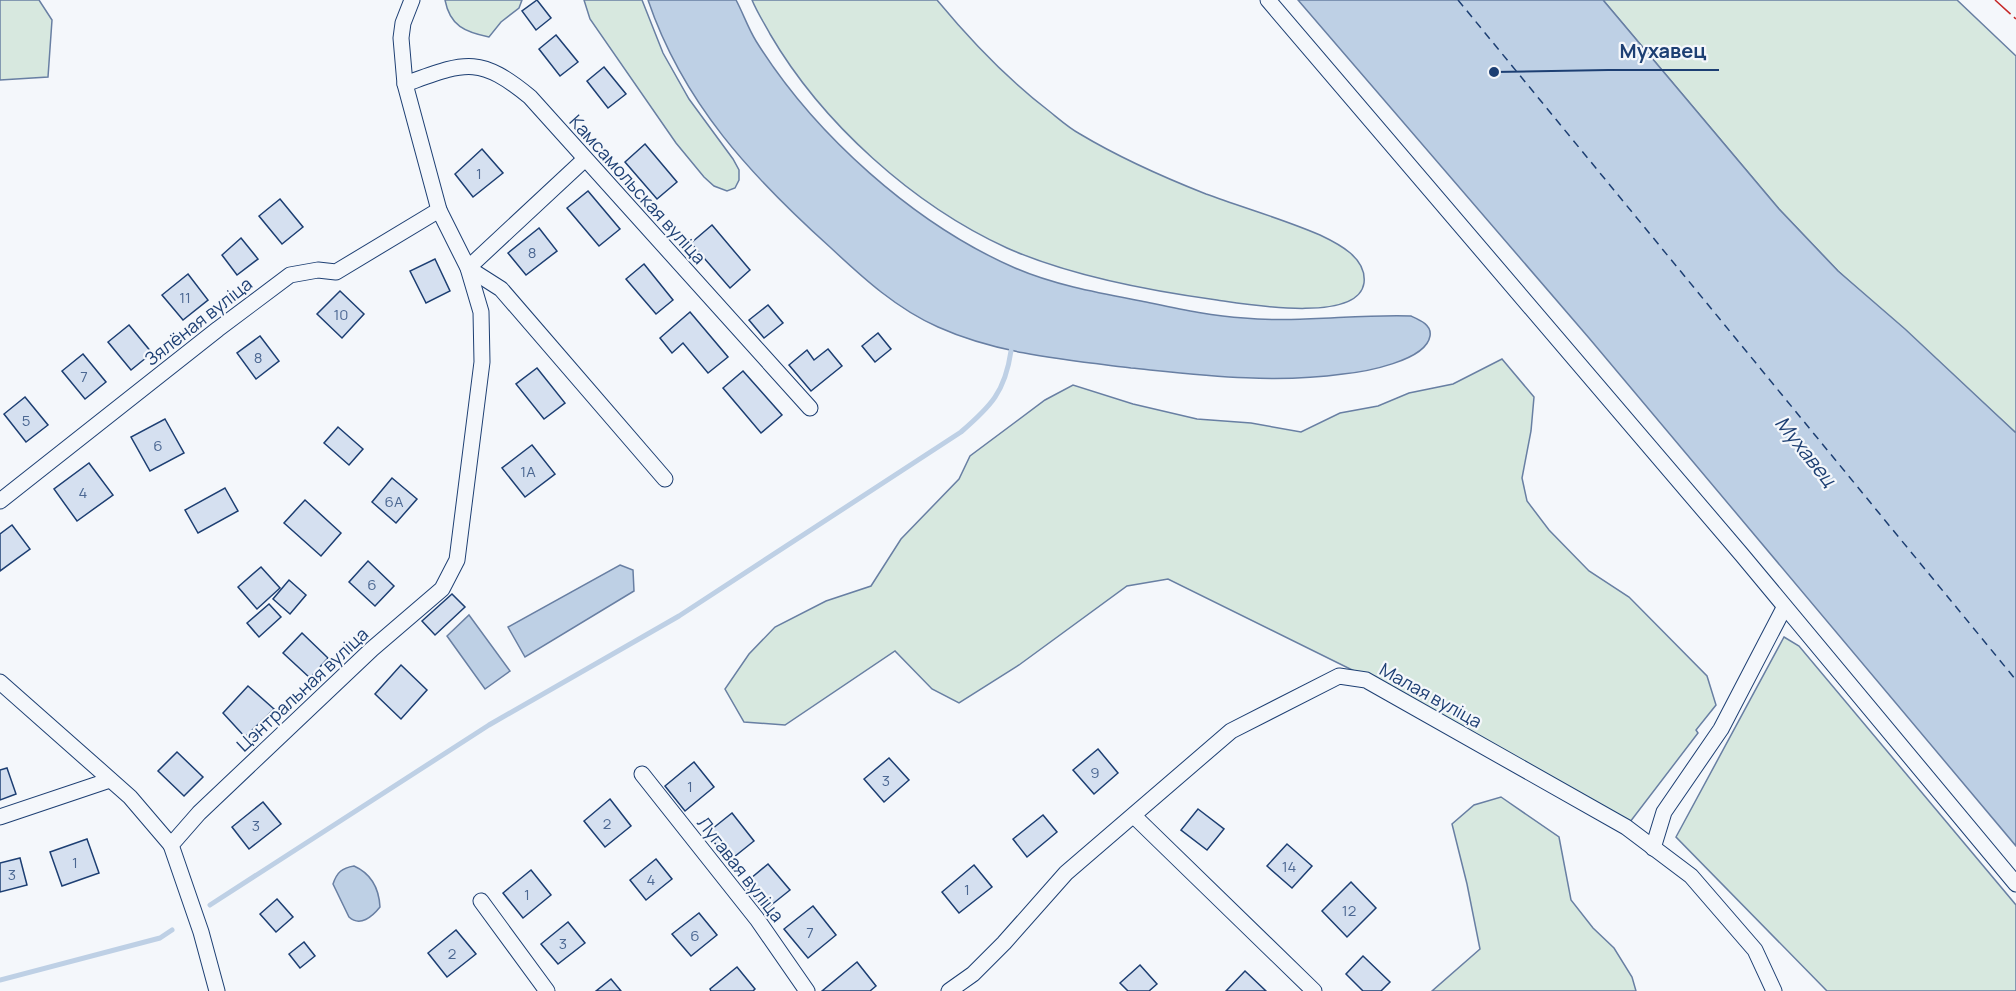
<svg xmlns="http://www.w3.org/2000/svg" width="2016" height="991" viewBox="0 0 2016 991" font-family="Manrope,sans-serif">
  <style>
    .green { fill: #d7e8df; stroke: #687fa3; stroke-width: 1.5 }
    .water { fill: #bed0e5; stroke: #687fa3; stroke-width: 1.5 }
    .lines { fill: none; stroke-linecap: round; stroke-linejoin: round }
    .stream { stroke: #bed0e5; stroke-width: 5 }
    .ferry { stroke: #1d3f73; stroke-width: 1.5; stroke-dasharray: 8 6; stroke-linecap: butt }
    .building { fill: #d5e0f0; stroke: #1d3f73; stroke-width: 1.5 }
    .minor-casing { stroke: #1d3f73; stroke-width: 17 }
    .minor { stroke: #f4f7fb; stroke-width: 15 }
    .power { stroke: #c62828; stroke-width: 1.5; stroke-dasharray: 21 4.5 3 4.5; stroke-linecap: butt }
    .labels { text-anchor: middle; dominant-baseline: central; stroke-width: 4.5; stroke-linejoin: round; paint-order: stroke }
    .number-label { font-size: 15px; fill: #4b6792 }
    .street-label { font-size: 18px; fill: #1d3f73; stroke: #f4f7fb }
    .water-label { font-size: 20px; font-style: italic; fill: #1d3f73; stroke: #f4f7fb }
    .leader { fill: none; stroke: #1d3f73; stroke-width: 2 }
    .callout-dot { fill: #1d3f73; stroke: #f4f7fb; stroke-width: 2 }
    .callout-label { font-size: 20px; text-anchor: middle; font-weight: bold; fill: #1d3f73; stroke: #f4f7fb; stroke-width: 4.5; stroke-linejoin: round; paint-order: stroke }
  </style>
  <rect width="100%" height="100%" fill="#f4f7fb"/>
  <g class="green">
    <path d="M0,0H39L52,20L48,77L0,80Z"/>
    <path d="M445,0H522L519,8L501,22L489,37C465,32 450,26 445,0Z"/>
    <path d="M584,0H642L663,53L689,99L733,159L739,170V180L735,188L727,191L714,186L704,177L676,143L590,19Z"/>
    <path d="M752,0H937C971,41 1007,79 1049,111C1059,119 1069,128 1080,134C1120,158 1163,177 1206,194C1244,208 1283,219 1320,235C1339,244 1367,258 1364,283C1358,324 1245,304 1217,300C1151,291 1068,275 1007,248C913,205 822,123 770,34C764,23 757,12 752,0Z"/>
    <path d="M1603,0H1957L2016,56V433L1838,271L1779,209Z"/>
    <path d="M1502,359L1534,397L1531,431L1522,478L1527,501L1549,530L1589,571L1629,597L1707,676L1716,705L1696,730L1698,733L1630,822L1417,702L1168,579L1127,586L1019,665L959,703L932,689L895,651L785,725L744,722L725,689L749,654L775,627L826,601L871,586L901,539L959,479L970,456L1045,400L1073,385L1133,404L1197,419L1251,423L1301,432L1340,413L1378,406L1409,393L1453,384Z"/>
    <path d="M1784,637L1799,646L2016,905V991H1827L1676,837Z"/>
    <path d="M1501,797L1559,837L1571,900L1593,928L1614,948L1632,977L1636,991H1432L1480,949L1467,884L1452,824L1474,805Z"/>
  </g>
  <g class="water">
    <path d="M648,0H736C743,13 748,28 756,41C814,134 914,224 1015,268C1054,285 1099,293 1141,301C1175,308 1210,316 1244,318C1300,323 1356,314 1411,316C1420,320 1432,325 1430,336C1426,361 1364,372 1343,374C1272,384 1201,375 1131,368C1066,360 998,354 938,327C897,309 863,278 831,248C751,176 683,103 648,0Z"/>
    <path d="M1298,0H1603L1779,209L1838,271L1905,329L2016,433V846L1589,338Z"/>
    <path d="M620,565L633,570L634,591L525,657L508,627Z"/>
    <path d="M469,615L510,671L485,689L447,636Z"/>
    <path d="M354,866C372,874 379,889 380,907C372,917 360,927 349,917L333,884C337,872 342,868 354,866Z"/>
  </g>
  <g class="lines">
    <g class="stream">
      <path d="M210,905L489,725L679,616L961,432C991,406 1005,392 1011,351"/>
      <path d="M0,980L160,938L172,930"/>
    </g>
    <path class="ferry" d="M1458,0L2016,680"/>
  </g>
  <g class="building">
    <path d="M537,0L551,18L536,30L522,11Z"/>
    <path d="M556,35L578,62L560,76L539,49Z"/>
    <path d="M604,67L626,94L608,108L587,81Z"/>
    <path d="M645,144L677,182L657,199L625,162Z"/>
    <path d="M482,149L503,173L473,197L455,174Z"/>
    <path d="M588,191L620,229L599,246L567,208Z"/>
    <path d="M280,199L303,227L282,244L259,216Z"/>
    <path d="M712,225L750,270L730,288L691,243Z"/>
    <path d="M539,228L557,251L526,275L508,253Z"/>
    <path d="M241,238L258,259L237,275L222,255Z"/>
    <path d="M435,259L450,291L426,303L410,271Z"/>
    <path d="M644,264L673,300L656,314L626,279Z"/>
    <path d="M188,274L208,300L183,320L162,295Z"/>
    <path d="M340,291L364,314L342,338L317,314Z"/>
    <path d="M768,305L783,323L764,338L749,320Z"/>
    <path d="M690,312L728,357L708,373L683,343L672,353L660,338Z"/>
    <path d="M129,325L152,353L131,370L108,342Z"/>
    <path d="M878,333L891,349L875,362L862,346Z"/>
    <path d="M260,336L279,361L256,379L237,353Z"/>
    <path d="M828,349L842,366L811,391L789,365L807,350L814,360Z"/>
    <path d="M83,354L106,382L85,399L62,371Z"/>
    <path d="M537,368L565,403L544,419L516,384Z"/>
    <path d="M743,371L782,415L761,433L723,388Z"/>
    <path d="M25,397L48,425L26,442L4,414Z"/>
    <path d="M165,419L184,453L150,471L131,437Z"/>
    <path d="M338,427L363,449L349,465L324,443Z"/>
    <path d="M532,445L555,474L525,497L502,468Z"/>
    <path d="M89,463L113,495L77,521L54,489Z"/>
    <path d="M392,478L417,499L396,523L372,502Z"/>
    <path d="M225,488L238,511L198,533L185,510Z"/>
    <path d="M305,500L341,533L321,556L284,523Z"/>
    <path d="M12,525L30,549L0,571V534Z"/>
    <path d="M368,561L394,586L375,606L349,582Z"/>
    <path d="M261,567L280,588L257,609L238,587Z"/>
    <path d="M289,580L306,595L290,614L273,599Z"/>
    <path d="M452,594L465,607L435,635L422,621Z"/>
    <path d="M269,604L281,617L259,637L247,623Z"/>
    <path d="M302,633L328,658L310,678L283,653Z"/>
    <path d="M401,665L427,690L401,719L375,694Z"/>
    <path d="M248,686L274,709L245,737L223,713Z"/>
    <path d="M1098,749L1118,773L1094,794L1073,770Z"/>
    <path d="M177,752L203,777L184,796L158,771Z"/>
    <path d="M889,758L909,780L884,802L864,779Z"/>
    <path d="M694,762L714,787L685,811L665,786Z"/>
    <path d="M7,768L16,794L0,800V770Z"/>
    <path d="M610,799L631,826L605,847L584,821Z"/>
    <path d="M263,802L281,824L249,849L232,827Z"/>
    <path d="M1198,809L1224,829L1207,850L1181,830Z"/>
    <path d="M732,813L754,841L729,861L707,833Z"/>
    <path d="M1043,815L1057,832L1027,857L1013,839Z"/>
    <path d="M87,839L99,873L62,886L50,852Z"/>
    <path d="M1287,844L1312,866L1292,888L1267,866Z"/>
    <path d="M20,858L27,885L0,892V863Z"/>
    <path d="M656,859L672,879L646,900L630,880Z"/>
    <path d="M768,864L790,890L765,910L744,884Z"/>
    <path d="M974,865L992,887L959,913L942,892Z"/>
    <path d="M531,870L551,895L523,918L503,893Z"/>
    <path d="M1351,882L1376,908L1347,937L1322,911Z"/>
    <path d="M277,899L293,917L276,932L260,914Z"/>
    <path d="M813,906L836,935L808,958L784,929Z"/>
    <path d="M699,913L717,935L691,956L672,934Z"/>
    <path d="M568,922L585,943L558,964L541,944Z"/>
    <path d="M456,930L476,954L447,977L428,953Z"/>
    <path d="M304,942L315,956L300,968L289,954Z"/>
    <path d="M1363,956L1390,982L1381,991H1363L1346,974Z"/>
    <path d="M857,962L876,986L870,991H822Z"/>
    <path d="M1140,965L1157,984L1149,991H1128L1120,983Z"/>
    <path d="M737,967L755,989L753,991H711L710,989Z"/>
    <path d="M1245,971L1266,991H1226Z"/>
    <path d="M611,979L621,991H596Z"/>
  </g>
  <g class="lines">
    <defs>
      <g id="minor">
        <path d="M1268,0L1742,555L2016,884"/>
        <path d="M405,84C464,63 478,54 530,97L810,408"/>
        <path d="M585,159L468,268L501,289L665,479"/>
        <path d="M0,501L218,329L290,275L318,270L336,272L439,210"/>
        <path d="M0,682L130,797L171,845"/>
        <path d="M642,774L757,919L807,991"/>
        <path d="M1134,816L1314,991"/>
        <path d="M0,817L110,780"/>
        <path d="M1653,848L1664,812L1721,729L1784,608"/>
        <path d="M481,901L547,991"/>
        <path d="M217,991L201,932L171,845L199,813L372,649L442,589L457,560L482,362L481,312L468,268L439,210L405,84L401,38L403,23L412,0"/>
        <path d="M949,991L973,974L1004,943L1066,873L1231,731L1339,676L1366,680L1626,827L1691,876L1755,950L1774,991"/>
      </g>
    </defs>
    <use href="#minor" class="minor-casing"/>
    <use href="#minor" class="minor"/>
    <path class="power" d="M1995,0L2016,19"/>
  </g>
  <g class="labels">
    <g class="number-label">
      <text x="479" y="173">1</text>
      <text x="532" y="252">8</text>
      <text x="185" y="297">11</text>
      <text x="341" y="314">10</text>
      <text x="258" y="357">8</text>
      <text x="84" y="376">7</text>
      <text x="26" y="420">5</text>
      <text x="158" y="445">6</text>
      <text x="528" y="471">1А</text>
      <text x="83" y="492">4</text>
      <text x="394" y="501">6А</text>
      <text x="372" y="584">6</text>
      <text x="1095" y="772">9</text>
      <text x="886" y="780">3</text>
      <text x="690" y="786">1</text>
      <text x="607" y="823">2</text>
      <text x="256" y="825">3</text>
      <text x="75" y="862">1</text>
      <text x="1289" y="866">14</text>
      <text x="12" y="874">3</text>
      <text x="651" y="879">4</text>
      <text x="967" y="889">1</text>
      <text x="527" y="894">1</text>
      <text x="1349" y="910">12</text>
      <text x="810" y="932">7</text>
      <text x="695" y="935">6</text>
      <text x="563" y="943">3</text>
      <text x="452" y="953">2</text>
    </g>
    <g class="street-label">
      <text transform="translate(638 189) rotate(48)">Камсамольская вуліца</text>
      <text transform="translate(198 321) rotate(-38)">Зялёная вуліца</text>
      <text transform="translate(302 689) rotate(-43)">Цэнтральная вуліца</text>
      <text transform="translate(1431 695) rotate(29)">Малая вуліца</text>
      <text transform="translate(741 869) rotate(52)">Лугавая вуліца</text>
    </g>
    <g class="water-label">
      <text transform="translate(1806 451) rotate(51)">Мухавец</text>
    </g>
  </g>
  <path class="leader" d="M1494 72L1608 70H1719"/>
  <circle class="callout-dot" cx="1494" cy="72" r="6"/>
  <g class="callout-label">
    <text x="1663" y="58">Мухавец</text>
  </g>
</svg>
